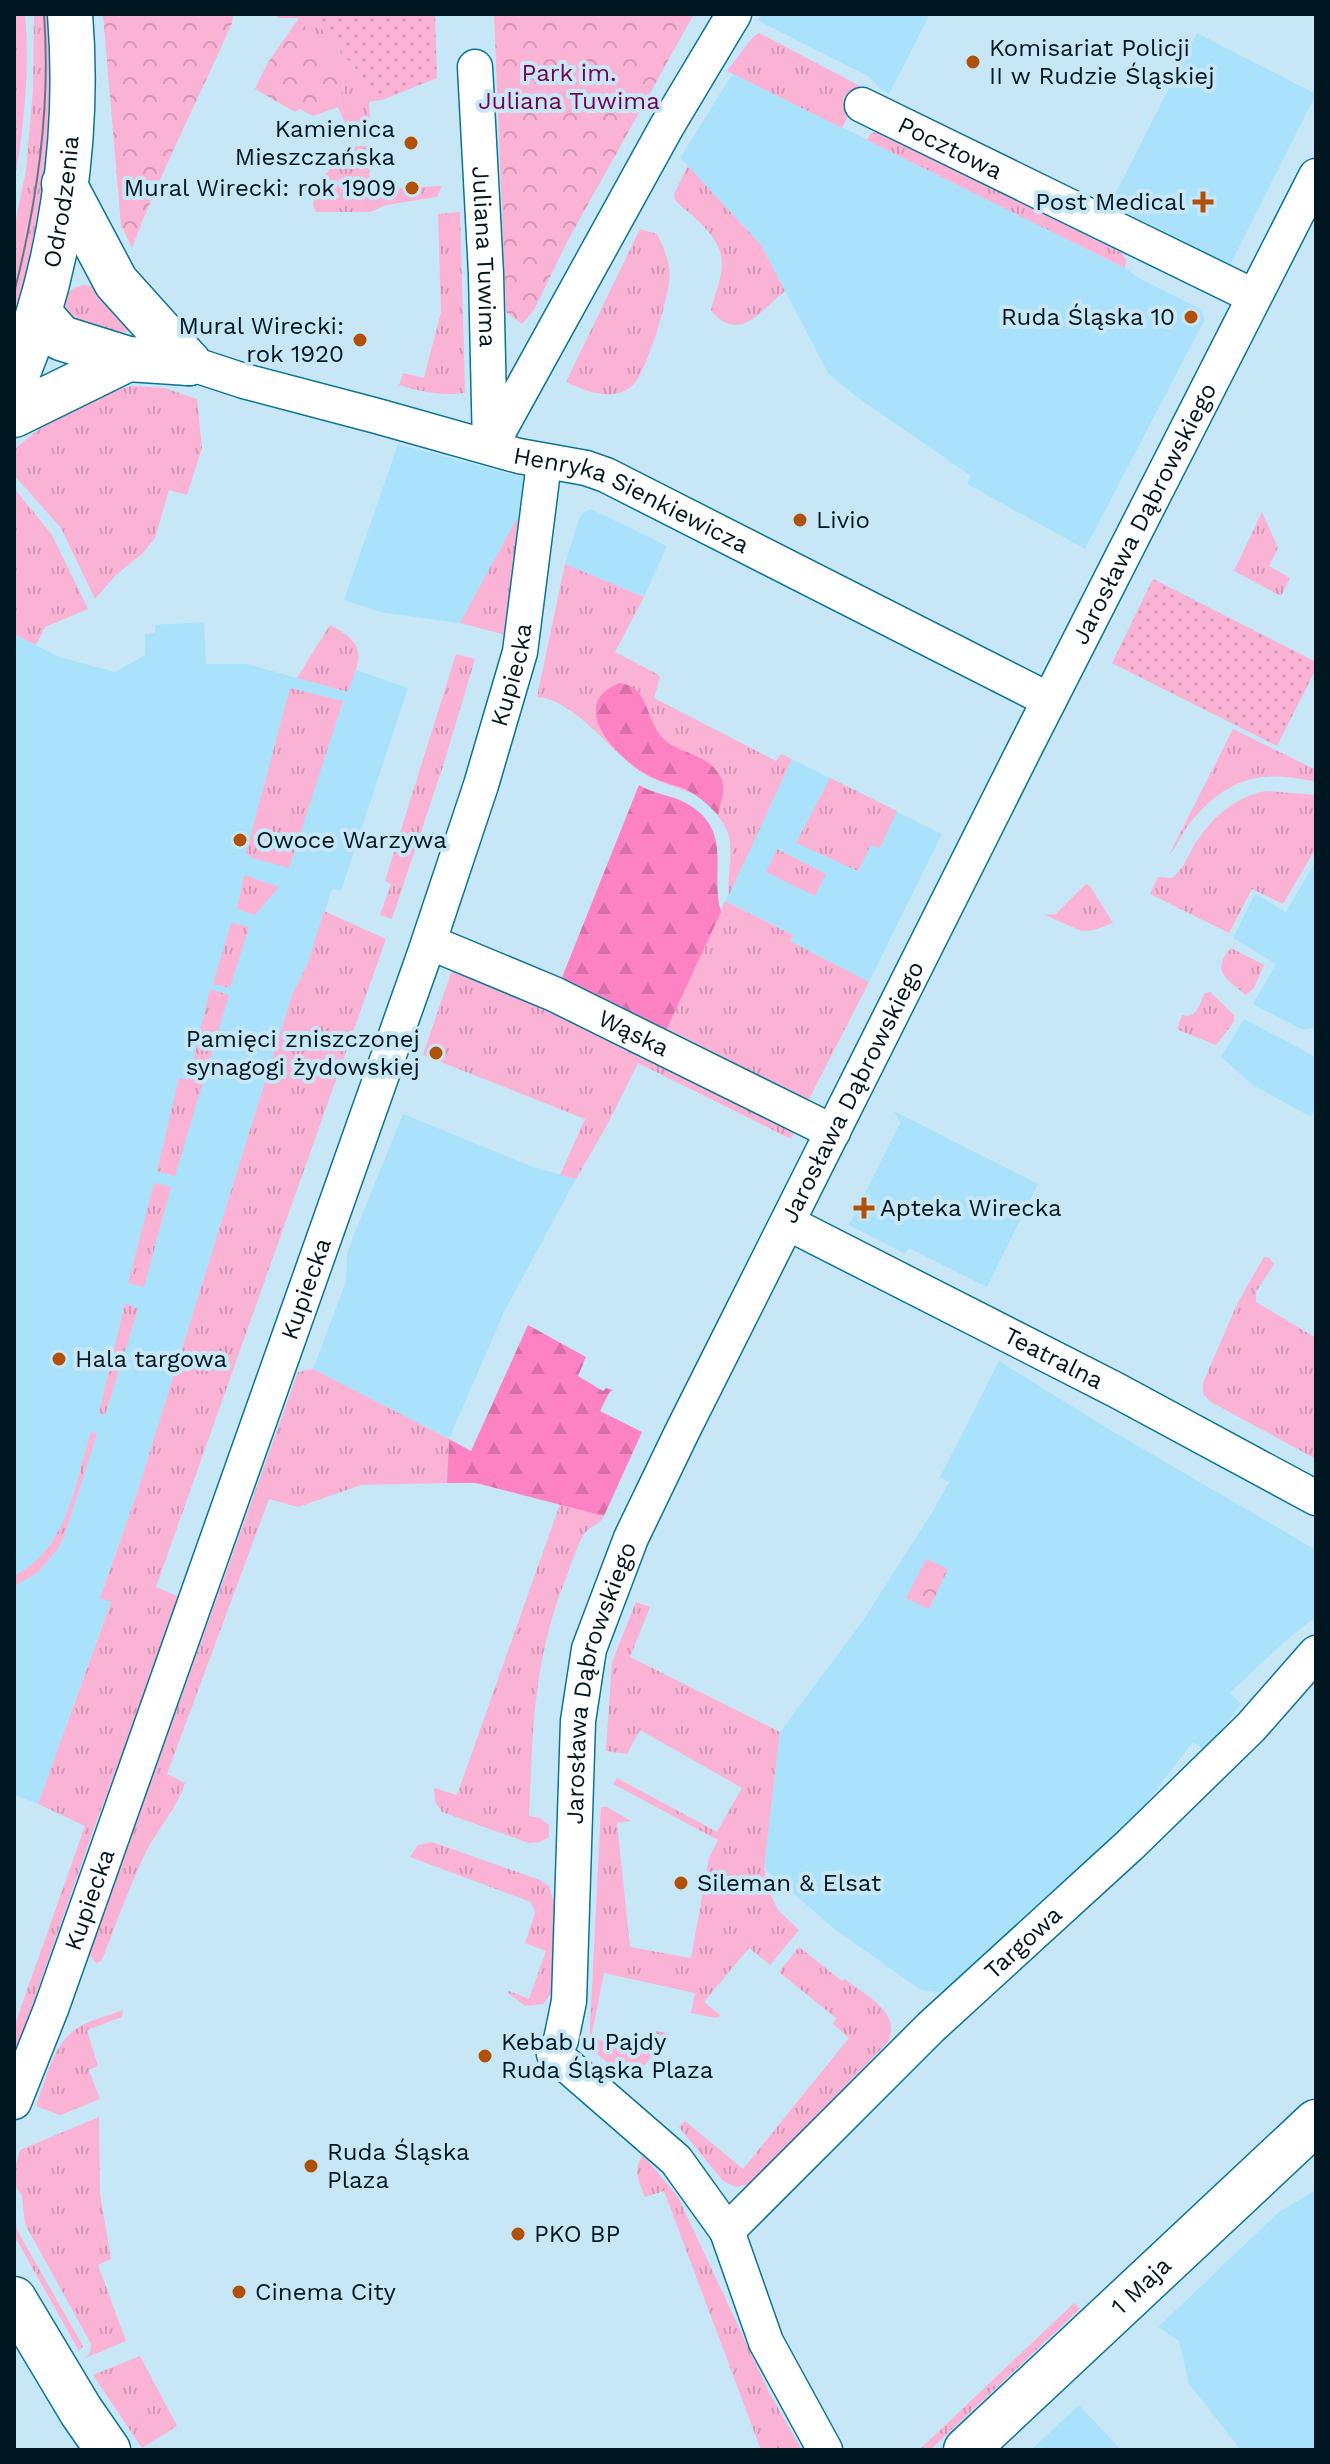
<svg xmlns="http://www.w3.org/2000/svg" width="1330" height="2464" viewBox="0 0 1330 2464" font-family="'Work Sans',sans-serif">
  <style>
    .built { fill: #abe2fb }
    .grass { fill: url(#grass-tufts) }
    .forest { fill: url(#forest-firs) }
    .park { fill: url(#park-crowns) }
    .garden { fill: url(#garden-dots) }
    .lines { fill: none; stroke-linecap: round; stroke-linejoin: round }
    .street-casing { stroke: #0a7496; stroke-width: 37 }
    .secondary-casing { stroke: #0a7496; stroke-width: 47 }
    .street { stroke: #fff; stroke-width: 34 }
    .secondary { stroke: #fff; stroke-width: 44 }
    .tram { stroke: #607b88; stroke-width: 2 }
    .poi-dot { fill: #b05009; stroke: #c7e7f7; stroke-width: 3 }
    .labels { text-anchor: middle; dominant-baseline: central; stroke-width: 8; stroke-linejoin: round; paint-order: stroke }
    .poi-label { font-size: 24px; fill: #001722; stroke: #c7e7f7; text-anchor: start }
    .park-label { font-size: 24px; fill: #76004f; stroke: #c7e7f7 }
    .street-label { font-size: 24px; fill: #001722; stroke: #c7e7f7 }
  </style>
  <defs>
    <pattern id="grass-tufts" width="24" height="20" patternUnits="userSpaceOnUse" patternTransform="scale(2)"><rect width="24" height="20" fill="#fab2d5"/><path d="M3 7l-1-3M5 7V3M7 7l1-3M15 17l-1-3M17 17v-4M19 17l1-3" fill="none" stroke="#d498b7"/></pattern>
    <pattern id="forest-firs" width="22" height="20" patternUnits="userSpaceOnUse" patternTransform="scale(2)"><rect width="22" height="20" fill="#fd82c4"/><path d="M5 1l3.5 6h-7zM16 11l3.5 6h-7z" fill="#d770a8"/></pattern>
    <pattern id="park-crowns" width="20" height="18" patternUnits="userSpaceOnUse" patternTransform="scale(2)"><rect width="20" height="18" fill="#fab2d5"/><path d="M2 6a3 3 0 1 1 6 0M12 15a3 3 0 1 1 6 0" fill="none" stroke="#d498b7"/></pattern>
    <pattern id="garden-dots" width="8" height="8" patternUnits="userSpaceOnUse" patternTransform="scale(2)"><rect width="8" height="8" fill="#fab2d5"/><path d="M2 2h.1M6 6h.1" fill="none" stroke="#d498b7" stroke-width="1.8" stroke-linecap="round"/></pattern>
  </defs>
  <rect width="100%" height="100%" fill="#c7e7f7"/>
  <g class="built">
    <path d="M762,14H930L889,94L882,90L868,76L757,20Z"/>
    <path d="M1197,33L1316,94L1230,265L1110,204Z"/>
    <path d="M733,73L1125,268L1139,278L1200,309L1205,319L1085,549L967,484L971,476L854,395L828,373L761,245L680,158Z"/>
    <path d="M398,444L532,480L510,636L460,623L384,613L344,600Z"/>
    <path d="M591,509L667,546L644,597L565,564L579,519L582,513Z"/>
    <path d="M204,622L206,664H247L347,692L356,670L408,688L341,891L332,889L308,963L292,995L137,1493L100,1597L111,1601L38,1804L14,1795V634L59,657L115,672L145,655V634L155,633V625Z"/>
    <path d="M792,759L942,834L869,982L790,941L792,934L725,901Z"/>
    <path d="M1316,860V1027L1303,1030L1253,1004L1276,964L1233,938L1255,894L1286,912Z"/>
    <path d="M1244,1019L1316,1057V1107L1311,1117L1253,1085L1221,1057Z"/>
    <path d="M894,1111L1038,1184L987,1287L909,1248L905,1254L849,1225L900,1123Z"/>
    <path d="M403,1114L533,1167L576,1179L504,1312L449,1439L313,1369L346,1281L347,1254L355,1232Z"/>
    <path d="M999,1361L1102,1425L1316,1550V1617L1285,1641L1230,1693L1241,1704L1205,1751L1193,1742L1134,1819L957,1983L940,1992L921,1990L837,1931L764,1868L780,1732L864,1619L936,1506L949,1482L940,1477Z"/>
    <path d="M1316,2190V2450H1241L1189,2384L1179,2341L1158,2327L1279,2212Z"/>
    <path d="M1079,2405L1121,2450H1031Z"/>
  </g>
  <g class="grass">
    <path d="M14,14H25C30,69 24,129 14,183Z"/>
    <path d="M34,14H55V106L37,234L14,332V229L26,170L33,89Z"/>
    <path d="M280,14H309L382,100L369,102L370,136L350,135L338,107L344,82L299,18H277Z"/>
    <path d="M759,33L860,86V93L842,128L727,71L753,37Z"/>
    <path d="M879,132L1122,253L1126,259L1125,268L867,140L871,133Z"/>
    <path d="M349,146H369L370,189L442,186L437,197L386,205L370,212H316L313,205L320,181Z"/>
    <path d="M688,166L761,245L785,291C761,310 738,345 711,310C714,296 721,281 722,266C723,236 694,219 675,200L674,194Z"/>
    <path d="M460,212L465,393C441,396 422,392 399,385L403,373L424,378L441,312L438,214Z"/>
    <path d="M640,229L657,234C664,249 672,265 669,282C667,302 646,376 631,387C610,402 586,391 566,382Z"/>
    <path d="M83,285L97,287L140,330L86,337L62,314C64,298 66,289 83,285Z"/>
    <path d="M132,386L164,388L197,399L202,448L187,495L169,490L155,538L143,553L116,575L95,599L61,528L14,475V450C51,417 85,398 132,386Z"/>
    <path d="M14,488L52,535L88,609L45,627L36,645L14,634Z"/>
    <path d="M1262,512L1278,548L1269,566L1290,578L1281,596L1234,571Z"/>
    <path d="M516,520L526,525L510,636L460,623Z"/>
    <path d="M565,564L644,597L615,652L657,674L660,677L654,698L776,761L781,754L792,759L729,895C726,869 738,847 723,823C701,787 678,792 646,775C614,757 576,699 537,697Z"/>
    <path d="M330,625C368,644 361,658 348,692L297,678Z"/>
    <path d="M456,654L475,659L443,766L392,919L380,915L391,884L385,881Z"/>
    <path d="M290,688L343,701L289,868L252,858L246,853Z"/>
    <path d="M1233,729L1316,770V782C1259,769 1227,778 1189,824C1181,834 1178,846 1169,855Z"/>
    <path d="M830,778L897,811L880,848L871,845L858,871L796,843Z"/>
    <path d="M1266,791L1316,795V853H1313L1283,904L1252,889L1229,933L1150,894L1158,877L1172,878C1182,870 1187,859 1193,847C1210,819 1234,797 1266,791Z"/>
    <path d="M777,849L826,874L815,896L766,872Z"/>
    <path d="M244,875L279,887L255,915L237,909Z"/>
    <path d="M1086,884L1090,886L1113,923L1094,930L1081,931L1045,915L1056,914Z"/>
    <path d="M725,901L793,935L790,941L869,982L804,1109L663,1037Z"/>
    <path d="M324,911L386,939L156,1587L182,1598L94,1828L14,2058V2027L85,1826L38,1804L111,1602L100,1598L137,1493L292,995L308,963Z"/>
    <path d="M231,923L249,927L230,988L213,984Z"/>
    <path d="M1231,948L1264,965L1254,988L1246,995C1227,980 1210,971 1231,948Z"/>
    <path d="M454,964L796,1128L791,1139L638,1063L607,1125L576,1179L560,1175L585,1119L423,1055Z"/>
    <path d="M210,989L229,995L175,1176L157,1171L179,1078L189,1080Z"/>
    <path d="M1210,992L1234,1015V1022L1216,1045L1181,1031L1177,1029L1182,1015C1198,1019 1198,1005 1205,993Z"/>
    <path d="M154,1183L171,1187L144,1287L128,1283Z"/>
    <path d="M1264,1257L1269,1258L1274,1264L1256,1292V1302L1316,1338V1459L1211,1402L1203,1394V1383L1238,1302Z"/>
    <path d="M125,1303L138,1309L105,1415L99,1413Z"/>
    <path d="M313,1369L449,1439L447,1483L361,1485L298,1507L269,1499L167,1774L185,1783C177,1809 157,1829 145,1854C129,1888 116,1924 102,1960L96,1963L89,1954L298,1372Z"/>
    <path d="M91,1431L97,1434L64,1537L57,1550L37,1573L14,1586V1576C68,1549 75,1483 91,1431Z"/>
    <path d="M560,1504L604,1516C599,1526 588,1526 583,1536C576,1548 572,1562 567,1575C533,1660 533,1727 529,1816L540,1818L549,1825V1837L540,1842L529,1843L442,1812L435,1802L434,1788L457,1795Z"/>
    <path d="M636,1602L650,1607L630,1657L780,1732L764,1868L770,1894L778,1910L799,1930L770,1965L749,1948L704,2002L721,2016L716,2018L691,2013L695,1993L604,1973L591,2038L651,2052L656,2031L669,2034L633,2080L629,2081L589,2047L601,1807H607L631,1821L617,1823L630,1947L691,1958L709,1858L718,1840L613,1784L617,1778L717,1832L742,1788L640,1730L627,1754L606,1751L612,1662Z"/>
    <path d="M432,1842L540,1880L549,1886L555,1905L553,1991L543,2004L525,2006L508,1993L509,1991L529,1999L546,1951L525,1943L535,1913L531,1902L410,1857L418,1845Z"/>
    <path d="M799,1947L842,1981L845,1979C866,1996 902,2012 888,2042L751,2184L736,2187L723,2181L679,2127L685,2121L743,2169L849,2038L833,2024L836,2018L779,1972Z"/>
    <path d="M123,2010L122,2017L87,2030L98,2066L89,2070L100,2099L60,2115L36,2106C46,2080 52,2046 76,2029C89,2020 108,2016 123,2010Z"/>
    <path d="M99,2117L100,2194L111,2259L98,2265L126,2341L85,2358L90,2353L91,2344L25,2224L22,2196L14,2184V2172L20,2150Z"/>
    <path d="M643,2155L678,2197L769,2392L802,2450H761L664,2191L645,2197C639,2181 632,2170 643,2155Z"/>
    <path d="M14,2205L17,2230L83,2346L79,2351L14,2235Z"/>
    <path d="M1074,2303L1080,2309L930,2450H919Z"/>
    <path d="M140,2356L177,2426L142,2448L93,2375Z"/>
  </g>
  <g class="forest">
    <path d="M620,683C648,687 645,715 660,735C675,755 708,751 721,778C727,790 720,803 718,815C710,807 703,800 694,794C680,784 662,784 648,775C617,759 565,704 620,683Z"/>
    <path d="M639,785C654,794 671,795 686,803C735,831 709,870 721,912L663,1037L559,985Z"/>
    <path d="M528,1325L586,1357L578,1376L603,1391L606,1388L613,1390L609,1393L600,1411L642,1432L604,1516L476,1483H447L449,1439L471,1451Z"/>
  </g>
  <g class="park">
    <path d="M103,14H233L232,23C199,98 161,171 132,248L121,225Z"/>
    <path d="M494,14H694L567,242L534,310L522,324L506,312Z"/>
    <path d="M299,18L344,82L338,107L313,116L300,109L295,112L255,89L267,64Z"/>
    <path d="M926,1559L948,1569L929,1609L906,1598Z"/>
  </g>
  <g class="garden">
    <path d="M309,14H435L437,78L382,100Z"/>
    <path d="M1153,579L1316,662V669L1277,746L1112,663Z"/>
  </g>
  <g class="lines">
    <defs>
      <g id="street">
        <path id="s1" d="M475,67L486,274L490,447"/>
        <path id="s2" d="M862,105L1253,296"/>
        <path id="s3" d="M189,363L244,381L377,416L519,456L586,468L606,475L1049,700"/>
        <path d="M490,447L667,126L734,14"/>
        <path id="s4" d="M429,942L554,994L833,1132"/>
        <path id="s5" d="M788,1223L1116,1390L1316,1498"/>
        <path id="s6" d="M14,2102L51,2009L425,953L481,785L520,652L544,463"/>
        <path id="s7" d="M727,2231L676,2160L554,2054L561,2040L569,2001L578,1721L589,1649L631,1538L682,1432L1026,746L1316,176"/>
        <path id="s8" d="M825,2450L766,2342L727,2231L931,2027L1130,1845L1251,1727L1316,1653"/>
      </g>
      <g id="secondary">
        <path d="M64,184L116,282L189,363"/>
        <path d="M39,313L61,338L128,359L189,363"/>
        <path id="s9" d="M14,383C61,269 80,137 70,14"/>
        <path d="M14,415L128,359"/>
        <path d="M14,2299L81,2411L108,2450"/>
        <path id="s10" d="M966,2450L1316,2122"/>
      </g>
    </defs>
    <use href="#street" class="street-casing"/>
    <use href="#secondary" class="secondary-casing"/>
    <use href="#street" class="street"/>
    <use href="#secondary" class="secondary"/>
    <path class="tram" d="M14,293C37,203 51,107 44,14"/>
  </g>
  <g class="poi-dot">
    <circle cx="973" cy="62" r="8"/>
    <circle cx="411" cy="143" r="8"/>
    <circle cx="412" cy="188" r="8"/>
    <path d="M1199 190h8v8h8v8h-8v8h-8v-8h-8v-8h8z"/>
    <circle cx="1191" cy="317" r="8"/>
    <circle cx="360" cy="340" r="8"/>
    <circle cx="800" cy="520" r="8"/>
    <circle cx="240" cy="840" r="8"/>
    <circle cx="436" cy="1053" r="8"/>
    <path d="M860 1196h8v8h8v8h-8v8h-8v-8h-8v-8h8z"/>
    <circle cx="59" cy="1359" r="8"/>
    <circle cx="681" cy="1883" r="8"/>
    <circle cx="485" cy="2056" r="8"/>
    <circle cx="311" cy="2166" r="8"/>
    <circle cx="518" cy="2234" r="8"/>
    <circle cx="239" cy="2292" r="8"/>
  </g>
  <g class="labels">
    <g class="poi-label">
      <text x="989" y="48">Komisariat Policji<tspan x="989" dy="28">II w Rudzie Śląskiej</tspan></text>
      <text x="395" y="129" text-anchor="end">Kamienica<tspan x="395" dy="28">Mieszczańska</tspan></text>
      <text x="396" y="188" text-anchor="end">Mural Wirecki: rok 1909</text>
      <text x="1185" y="202" text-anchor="end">Post Medical</text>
      <text x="1175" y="317" text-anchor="end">Ruda Śląska 10</text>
      <text x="344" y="326" text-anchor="end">Mural Wirecki:<tspan x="344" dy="28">rok 1920</tspan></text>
      <text x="816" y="520">Livio</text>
      <text x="256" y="840">Owoce Warzywa</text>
      <text x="420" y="1039" text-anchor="end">Pamięci zniszczonej<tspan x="420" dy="28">synagogi żydowskiej</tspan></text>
      <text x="880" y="1208">Apteka Wirecka</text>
      <text x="75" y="1359">Hala targowa</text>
      <text x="697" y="1883">Sileman &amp; Elsat</text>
      <text x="501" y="2042">Kebab u Pajdy<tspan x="501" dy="28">Ruda Śląska Plaza</tspan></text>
      <text x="327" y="2152">Ruda Śląska<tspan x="327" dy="28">Plaza</tspan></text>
      <text x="534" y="2234">PKO BP</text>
      <text x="255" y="2292">Cinema City</text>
    </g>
    <g class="park-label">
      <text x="569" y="73">Park im.<tspan x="569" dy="28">Juliana Tuwima</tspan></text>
    </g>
    <g class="street-label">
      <text stroke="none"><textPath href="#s2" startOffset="98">Pocztowa</textPath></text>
      <text stroke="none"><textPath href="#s9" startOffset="188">Odrodzenia</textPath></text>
      <text stroke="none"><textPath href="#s1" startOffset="190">Juliana Tuwima</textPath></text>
      <text stroke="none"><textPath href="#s3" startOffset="464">Henryka Sienkiewicza</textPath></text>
      <text stroke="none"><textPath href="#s7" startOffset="1922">Jarosława Dąbrowskiego</textPath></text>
      <text stroke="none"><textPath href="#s6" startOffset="1512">Kupiecka</textPath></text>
      <text stroke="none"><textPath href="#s4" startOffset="224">Wąska</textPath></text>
      <text stroke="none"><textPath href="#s7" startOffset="1274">Jarosława Dąbrowskiego</textPath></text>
      <text stroke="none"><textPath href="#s6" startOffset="864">Kupiecka</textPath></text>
      <text stroke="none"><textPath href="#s5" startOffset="298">Teatralna</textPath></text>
      <text stroke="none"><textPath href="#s7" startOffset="626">Jarosława Dąbrowskiego</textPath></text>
      <text stroke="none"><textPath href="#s6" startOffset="216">Kupiecka</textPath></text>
      <text stroke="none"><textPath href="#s8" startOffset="654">Targowa</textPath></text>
      <text stroke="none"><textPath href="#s10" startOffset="240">1 Maja</textPath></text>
    </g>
  </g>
  <rect width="1330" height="2464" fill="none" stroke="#001722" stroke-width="32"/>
</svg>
